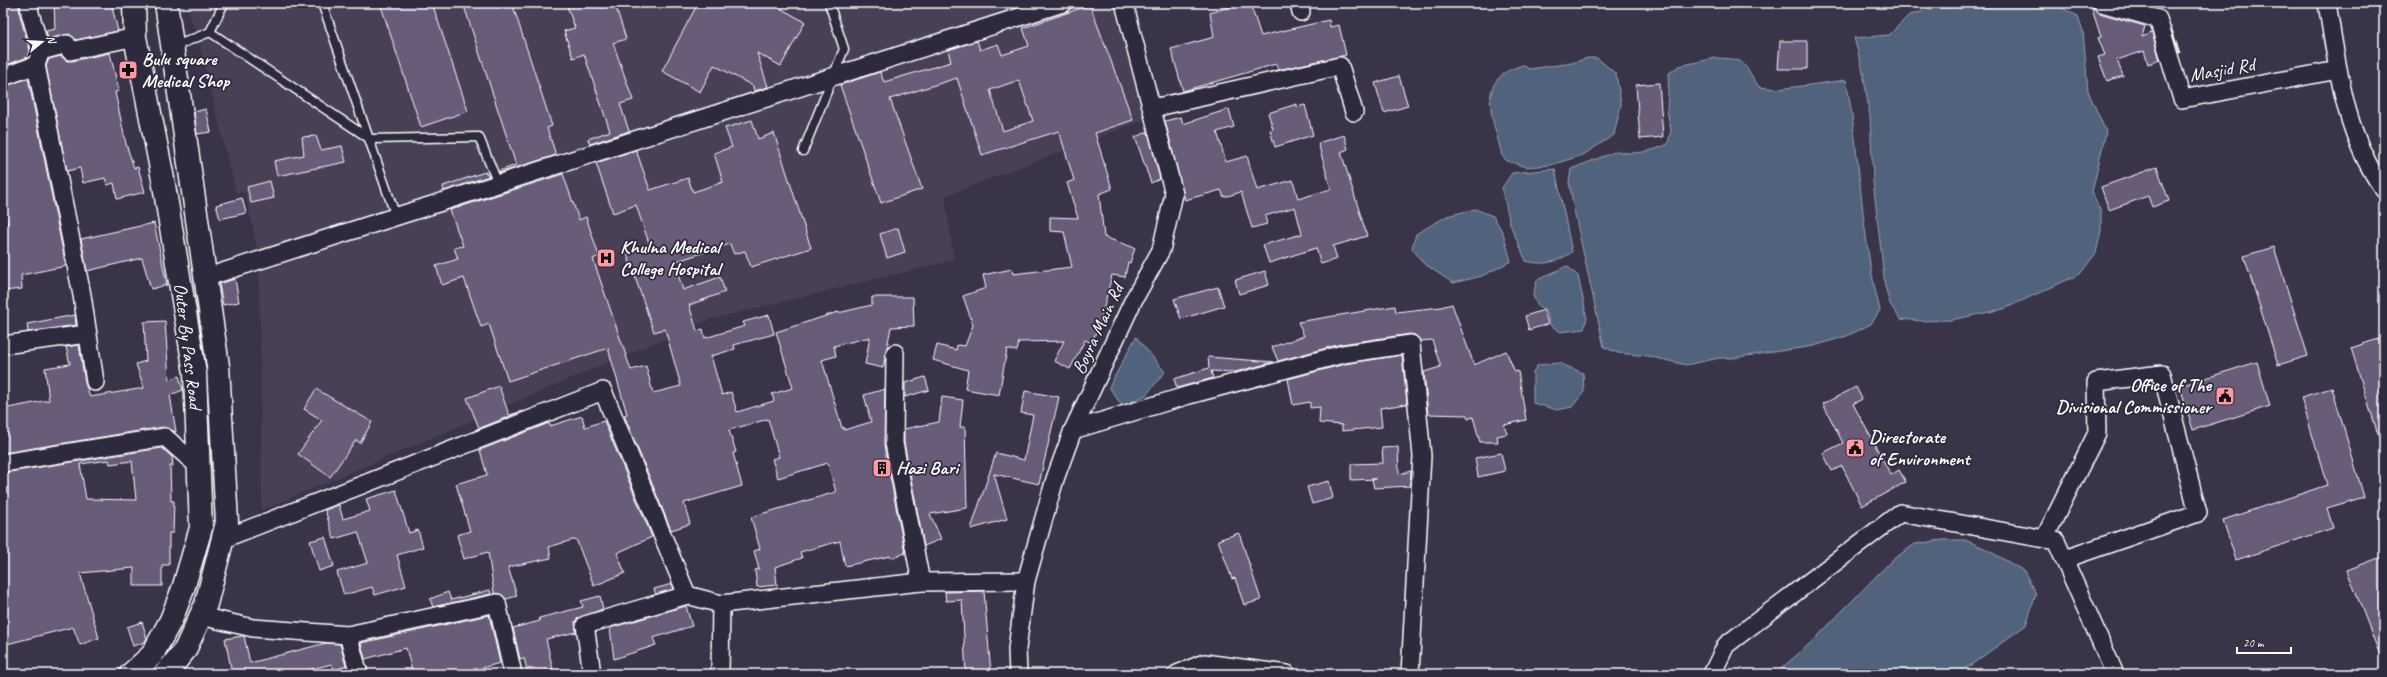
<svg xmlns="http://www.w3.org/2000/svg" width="2387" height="677" viewBox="0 0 2387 677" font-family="Caveat,sans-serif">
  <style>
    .built { fill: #484057 }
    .water { fill: #51637c; stroke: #97a1b0 }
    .building { fill: #675b78; stroke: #fff; fill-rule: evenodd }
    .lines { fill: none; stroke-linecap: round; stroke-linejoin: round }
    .lane-casing { stroke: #fff; stroke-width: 11 }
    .street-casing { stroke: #fff; stroke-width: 20 }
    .primary-casing { stroke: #fff; stroke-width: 25 }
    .lane { stroke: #2f2a3d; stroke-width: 8 }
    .street { stroke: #2f2a3d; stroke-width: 17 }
    .primary { stroke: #2f2a3d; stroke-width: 22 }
    .labels { text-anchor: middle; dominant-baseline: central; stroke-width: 3.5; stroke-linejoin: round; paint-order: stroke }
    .poi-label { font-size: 19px; font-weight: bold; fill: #fff; stroke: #2f2a3d; text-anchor: start }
    .street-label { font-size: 19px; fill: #fff; stroke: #2f2a3d }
  </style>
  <rect width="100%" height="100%" fill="#3a3449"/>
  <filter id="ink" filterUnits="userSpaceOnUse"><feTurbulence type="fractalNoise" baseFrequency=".025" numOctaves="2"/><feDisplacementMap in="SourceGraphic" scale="8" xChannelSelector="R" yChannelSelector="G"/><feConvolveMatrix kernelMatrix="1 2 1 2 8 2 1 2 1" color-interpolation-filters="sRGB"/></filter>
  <g filter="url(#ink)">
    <path class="built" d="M186,3H1113L1148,118L945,196L954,260L708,320L262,510L259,256L245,191L236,193L200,46Z"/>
    <g class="water">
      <path d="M1994,7H2060L2078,16L2083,31L2088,91L2106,132L2092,192L2101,212V231L2096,253L2080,274L2004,309L1951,320L1923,321L1900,319L1890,304L1885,286L1873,181L1870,116L1862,67L1854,38L1889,35L1909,15L1935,8Z"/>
      <path d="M1588,58H1597L1616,74L1621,104L1614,135L1583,155L1551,165L1526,167L1507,161L1502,156C1494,119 1472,79 1523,65L1529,69L1572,63Z"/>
      <path d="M1716,58C1747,59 1743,63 1759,87L1779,89L1846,80C1861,156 1860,234 1880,310L1871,324L1847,336L1814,346L1732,358H1719L1686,365L1648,356L1618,353L1604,347L1574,210L1569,182L1571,169L1617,151C1632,156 1654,151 1668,144L1671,130L1667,110L1669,73L1679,66Z"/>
      <path d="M1555,169L1572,252C1558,262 1544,266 1526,261L1510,224L1502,188L1512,173Z"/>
      <path d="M1475,209L1493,216L1503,233L1511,261L1482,276L1453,283L1423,263L1412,248L1416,234L1447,216Z"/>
      <path d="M1567,266L1578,276L1587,318L1584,329L1561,332L1550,325L1546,309L1539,307L1533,296L1537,280Z"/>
      <path d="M1136,337L1165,372L1146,395L1122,406L1109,387Z"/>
      <path d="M1559,363L1583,373L1584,392L1572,407L1557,410L1533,403V372L1538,365Z"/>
      <path d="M1942,540H1965L1984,548L2024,571L2036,594L2026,625L1971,665L1954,674H1775L1814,640L1892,560L1915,544Z"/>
    </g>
    <g class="building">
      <path d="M14,3H19L20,16L30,51L28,57L3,66V5Z"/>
      <path d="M54,3H111L118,31L76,40L69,34L48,39L46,31L55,29Z"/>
      <path d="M380,3H432L468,111L421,127Z"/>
      <path d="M463,3H512L552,126L547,128L556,155L499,173V171L516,165Z"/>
      <path d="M566,3H600L601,8L615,4L626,39L613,43L633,100L620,104L629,131L590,144L588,139L610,131L584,54L573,58L564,31L575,28Z"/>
      <path d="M698,3H771L805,22L781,66L757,53L768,87L754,91L753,86L714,65L700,92L662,71Z"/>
      <path d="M1241,3H1250L1261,36L1329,20L1330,27L1339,25L1346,55L1278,70L1276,64L1183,91L1171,49L1214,37L1210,13Z"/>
      <path d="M2090,3L2099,13L2145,26L2142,37L2152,33L2160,60L2148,64L2144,51L2117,60L2123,76L2107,81L2098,57L2105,55L2098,38L2101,37Z"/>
      <path d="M1090,5L1133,120L1095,133L1112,189L1099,194L1104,237L1135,248L1130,263L1128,262L1125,277L1112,275L1102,315L1092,343L1085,340L1070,369L1054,361L1064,341L1019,342L1017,351L1007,349L999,395L965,389L968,370L933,360L937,345L956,350L957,345L965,346L973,325L963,296L986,288L983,275L1012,269L1013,274L1072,267L1064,232L1050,231V217L1078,218L1067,183L1074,180L1059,131L982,155L957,78L890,99L922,189L881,203L840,85L880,72L884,82L951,62L948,50L977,41L980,50L998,44L1002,55L1029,46L1023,28ZM1019,80L1033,121L1003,131L990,90Z"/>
      <path d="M2171,27L2180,53H2179Z"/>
      <path d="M1780,41H1807V69H1778Z"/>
      <path d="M110,53L119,91L115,92L126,144L134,168L138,167L145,192L117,199L114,183L107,185L105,178L83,183L80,168L67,171L46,66L49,59L61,56L67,61H72Z"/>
      <path d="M1399,76L1408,106L1384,113L1375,83Z"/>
      <path d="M28,78L66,266L21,275L22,289L3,291V225L8,224L3,206V87Z"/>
      <path d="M1659,83L1663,137L1640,139L1636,85Z"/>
      <path d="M1297,104V107L1305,105L1313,135L1275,147L1270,130L1273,129L1268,113Z"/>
      <path d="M206,109L211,132L197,134L194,112Z"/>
      <path d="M1229,109L1234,127L1217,132L1226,162L1247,156L1257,190L1293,180L1298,199L1331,189L1318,143L1344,135L1348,149L1341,152L1367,236L1333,246L1337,259L1321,264L1316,248L1269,263L1263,245L1302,234L1295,207L1265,216L1267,224L1252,228L1241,192L1224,197L1221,190L1185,200L1165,121L1181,117L1183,124Z"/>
      <path d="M752,120L758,139L774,133L811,248L751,267L745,251L734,254L730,244L674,262L683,290L720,277L725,292L689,305L697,331L703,329L705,338L745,326L743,322L769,315L774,334L734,345L735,349L711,356L722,395L731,392L737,412L774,401L772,394L793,388L776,332L838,312V313L872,305V297H913L914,326L891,327L883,368L865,364L870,337L834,346L836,356L822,360L842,428L844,427V430L871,422L864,395L885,389L884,445L905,553L891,559L890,556L845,566L840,541L800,552L802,558L775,567L777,585L757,587L755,570L759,569L754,551L760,549L751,517L836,492L828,463L778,478L772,459L779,457L768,419L729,430L736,452L733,453L742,486L684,503L690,524L671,530L624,415L627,414L608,348L508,381L489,324L481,327L464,278L442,285L436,266L458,259L454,248L463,246L450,210L563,174L579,220L586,217L599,256L593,259L631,370L646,366L653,393L681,386L665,329L654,332L627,254L650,246L636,205L613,213L596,163L636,150L650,190L688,178L693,192L723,182L714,153L732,147L725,128Z"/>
      <path d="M1148,132L1160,179L1151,183L1135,137Z"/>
      <path d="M316,136L321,150L342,146L346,162L277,176L274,161L304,155L302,137Z"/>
      <path d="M2157,167L2169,201L2152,207L2148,196L2109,210L2101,187Z"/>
      <path d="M485,172L489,176L444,191L443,186Z"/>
      <path d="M270,181L274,198L251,203L247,187Z"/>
      <path d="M242,198L246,213L220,219L216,205Z"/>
      <path d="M154,223L167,285L151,289L142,258L87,271L81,239Z"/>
      <path d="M898,228L905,252L887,258L880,234Z"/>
      <path d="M2274,247L2308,356L2278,365L2244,256Z"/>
      <path d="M1265,271L1269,285L1239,294L1235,280Z"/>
      <path d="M235,279L239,302L223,305L219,284Z"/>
      <path d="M1218,287L1224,306L1181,319L1174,299Z"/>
      <path d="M1452,304L1474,365L1506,351L1515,372L1518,371L1526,420L1504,425L1507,434L1497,436L1498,442H1480L1473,417L1468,419L1467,415L1428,414L1424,372L1440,367V364L1432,340L1420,341L1415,335L1410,334L1341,344L1278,361L1272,347L1304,336L1298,322L1395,306L1396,312L1441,307Z"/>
      <path d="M1544,310L1548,324L1529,330L1525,316Z"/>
      <path d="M75,315L76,325L28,332L27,324Z"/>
      <path d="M165,321L169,380L179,376L183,390L170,395L176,432L163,427L3,453V409L49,400L45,368L70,364L66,347L79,345L85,383L90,397L144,388L136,364L146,361L144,322Z"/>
      <path d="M2384,337V443L2381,444L2351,348Z"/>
      <path d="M1402,355L1407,404L1380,408L1382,427L1342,431V425L1319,423L1320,407L1310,408V402L1293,405L1288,379L1345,364Z"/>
      <path d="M1208,357L1274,362L1235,372L1211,371L1213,378L1177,388L1174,379L1209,368Z"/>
      <path d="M2257,362L2270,406L2193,430L2180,386Z"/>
      <path d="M925,377L929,390L905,397V383Z"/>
      <path d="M499,386L509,415L523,411L475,430L479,428L467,398Z"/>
      <path d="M1856,387L1862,399L1853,404L1891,475L1899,470L1906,482L1862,506L1842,466L1832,471L1823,453L1843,443L1823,404Z"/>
      <path d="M2332,388L2364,497L2327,508L2333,528L2236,560L2223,520L2327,485L2301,397Z"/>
      <path d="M316,389L372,422L360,443L356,440L330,477L298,454L322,420L304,409Z"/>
      <path d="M1025,391L1059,397L1039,484L994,474L1007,519L971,529L996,453L1024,460L1033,415L1021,413Z"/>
      <path d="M942,397L963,400L960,427H965L967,508L930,514L941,539L924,546L904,442V429L939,422Z"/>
      <path d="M582,416L585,427L604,421L652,537L617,553L625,573L594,586L576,539L549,547L551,558L508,567L517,596L506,599L500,594L494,593L488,552L464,559L457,535L470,531L456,484L487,475L480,450L549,423L550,426Z"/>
      <path d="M1398,447L1399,474L1411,471L1410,486L1374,488L1372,479H1376L1351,480V464L1383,463L1382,448Z"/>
      <path d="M162,448L172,457L173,466H170L171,501H174L173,533H169V565H162V586H134V568L80,573L99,638L80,645L73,627L3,645V555L6,554L3,538V473ZM109,460L110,464L132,461L136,500L86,499L80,464Z"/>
      <path d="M1501,453L1505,471L1478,477L1475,458Z"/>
      <path d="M1329,481L1333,498L1312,504L1307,487Z"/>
      <path d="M396,490L409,533L418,530L423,547L397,555L406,586L375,595L372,587L344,595L337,572L368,563L358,532L334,539L325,510L339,505L343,519L370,511L366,499Z"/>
      <path d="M1239,533L1261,600L1244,605L1235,578L1232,579L1218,540Z"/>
      <path d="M325,537L334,566L319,571L310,541Z"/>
      <path d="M2384,556V663H2383L2347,570Z"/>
      <path d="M672,584L674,589L656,594L654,589Z"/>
      <path d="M490,590L491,594L433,607L430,599L448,592L451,600Z"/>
      <path d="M984,591L991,674H966L962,600L946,601L945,592Z"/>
      <path d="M600,596L603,609L578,618L575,622L576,632L546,639L553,670L528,674L524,658L520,659L513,628L540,621L539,618L583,607L581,601Z"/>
      <path d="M686,606L692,626L653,638L656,645L614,659L610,628Z"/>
      <path d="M489,615L500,663L460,674H413L406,648L365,659L361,643Z"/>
      <path d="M142,622L147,638L145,642L133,646L127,627Z"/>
      <path d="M242,636H244L250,663L326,643L340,644L346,666L334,670L332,664L291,674H229L228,669L231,668L225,639Z"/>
    </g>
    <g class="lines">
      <defs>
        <g id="lane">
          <path d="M322,3L396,217"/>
          <path d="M210,32L224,3"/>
          <path d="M173,47L210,32L370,139L479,137L498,184"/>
          <path d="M803,151L844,49L829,3"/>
        </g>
        <g id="street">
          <path d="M29,3L30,13L41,51"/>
          <path d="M1299,3L1301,12"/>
          <path d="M2102,3L2158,19L2182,99L2338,70"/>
          <path d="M2327,3C2338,69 2344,134 2384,190"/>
          <path d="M36,65L82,295L95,382"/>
          <path d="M3,77L36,65L41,51L67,44L70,51L135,37"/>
          <path d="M1153,108L1340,66L1354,112"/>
          <path d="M204,278L1063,3"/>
          <path d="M3,345L87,334"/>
          <path d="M895,353L894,443L921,582"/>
          <path d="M1073,430L1189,395L1343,354L1411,344L1422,456L1410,674"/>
          <path d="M3,463L165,437L199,467"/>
          <path d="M223,539L603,391L687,595"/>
          <path d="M2044,539L2097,433L2096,382L2162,374L2198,513L2065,559"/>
          <path d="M200,616L253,628L348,635L497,603L513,674"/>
          <path d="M348,635L359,674"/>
          <path d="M592,674L585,625L687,595L721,604L921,582L1026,581"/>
          <path d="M720,674L721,604"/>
          <path d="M1018,674L1017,649L1026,581L1055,479L1073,430L1133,301L1161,250L1174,194L1124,3"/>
          <path d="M1177,674L1204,663L1287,674"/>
          <path d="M1712,674L1726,645L1900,513L2056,541L2115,674"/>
        </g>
        <g id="primary">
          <path d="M131,674L152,655L171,620L183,589L201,528L195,373L163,179L135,37L134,3"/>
          <path d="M165,674L185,650L206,604L227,522L218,366L166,3"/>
        </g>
      </defs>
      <use href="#lane" class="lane-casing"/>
      <use href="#street" class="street-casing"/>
      <use href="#primary" class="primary-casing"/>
      <use href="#lane" class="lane"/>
      <use href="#street" class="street"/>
      <use href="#primary" class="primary"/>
    </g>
  </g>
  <defs>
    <symbol id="pharmacy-square" viewBox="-11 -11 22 22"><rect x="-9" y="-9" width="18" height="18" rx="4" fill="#ff9aa2" stroke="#2f2a3d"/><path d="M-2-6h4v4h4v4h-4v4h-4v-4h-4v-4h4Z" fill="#111"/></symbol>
    <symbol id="hospital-square" viewBox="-11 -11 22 22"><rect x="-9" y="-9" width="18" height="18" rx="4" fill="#ff9aa2" stroke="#2f2a3d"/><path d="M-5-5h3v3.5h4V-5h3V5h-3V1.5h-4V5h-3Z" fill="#111"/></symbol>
    <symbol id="civic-square" viewBox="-11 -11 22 22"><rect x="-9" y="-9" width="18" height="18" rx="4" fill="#ff9aa2" stroke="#2f2a3d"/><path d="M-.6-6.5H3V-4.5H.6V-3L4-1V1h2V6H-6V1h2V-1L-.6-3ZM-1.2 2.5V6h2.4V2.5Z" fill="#111"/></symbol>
    <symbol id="building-square" viewBox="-11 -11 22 22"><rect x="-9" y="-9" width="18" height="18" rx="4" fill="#ff9aa2" stroke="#2f2a3d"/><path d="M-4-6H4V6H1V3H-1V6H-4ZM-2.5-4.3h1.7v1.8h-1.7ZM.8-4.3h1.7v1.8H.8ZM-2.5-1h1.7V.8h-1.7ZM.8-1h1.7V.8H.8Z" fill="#111"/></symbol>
  </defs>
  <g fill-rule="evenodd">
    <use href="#pharmacy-square" x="117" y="59" width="22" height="22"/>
    <use href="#hospital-square" x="595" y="247" width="22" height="22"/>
    <use href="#civic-square" x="2214" y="385" width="22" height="22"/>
    <use href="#civic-square" x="1844" y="437" width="22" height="22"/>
    <use href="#building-square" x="871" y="457" width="22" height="22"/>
  </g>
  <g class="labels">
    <g class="poi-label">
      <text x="142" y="59">Bulu square<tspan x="142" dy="22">Medical Shop</tspan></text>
      <text x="620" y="247">Khulna Medical<tspan x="620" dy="22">College Hospital</tspan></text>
      <text x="2211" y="385" text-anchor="end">Office of The<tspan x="2211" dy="22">Divisional Commissioner</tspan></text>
      <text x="1869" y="437">Directorate<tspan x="1869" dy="22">of Environment</tspan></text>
      <text x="896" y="468">Hazi Bari</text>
    </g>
    <g class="street-label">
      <text transform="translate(2222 70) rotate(-10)">Masjid Rd</text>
      <text transform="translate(1098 329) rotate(-65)">Boyra Main Rd</text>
      <text transform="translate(188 346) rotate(83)">Outer By Pass Road</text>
    </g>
  </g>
  <rect width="2387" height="677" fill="none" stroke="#2f2a3d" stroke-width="16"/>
  <rect x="8" y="8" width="2371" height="661" fill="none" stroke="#fff" stroke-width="1.5" filter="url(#ink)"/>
  <g transform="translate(42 42) rotate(72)" stroke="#2f2a3d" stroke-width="3" paint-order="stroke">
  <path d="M0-3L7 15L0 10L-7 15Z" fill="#ffffff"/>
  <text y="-6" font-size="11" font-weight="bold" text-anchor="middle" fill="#ffffff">N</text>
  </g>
  <path d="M2237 647v6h54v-6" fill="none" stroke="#ffffff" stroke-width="2"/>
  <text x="2243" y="647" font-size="12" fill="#ffffff" stroke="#2f2a3d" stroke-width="3" paint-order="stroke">20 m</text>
</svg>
